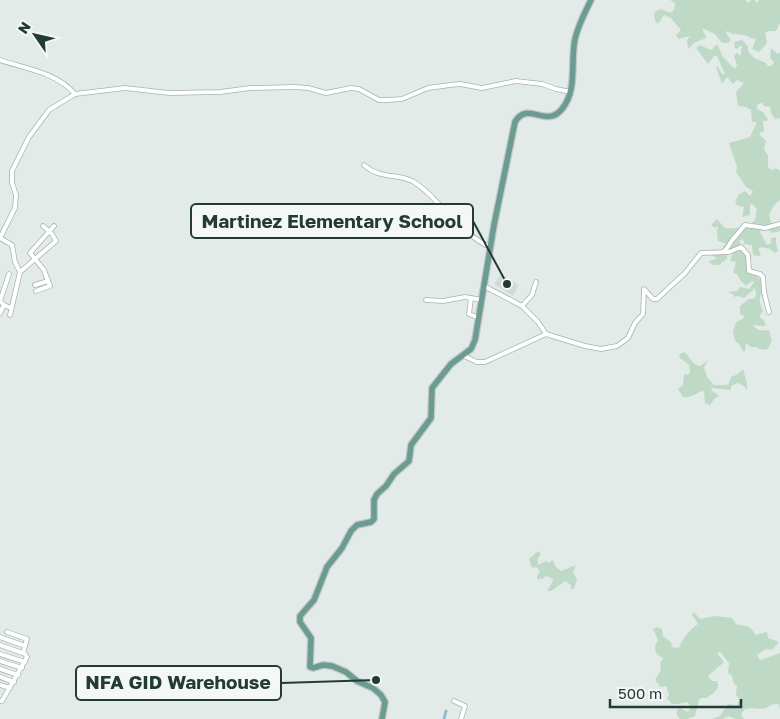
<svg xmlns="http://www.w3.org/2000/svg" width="780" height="719" viewBox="0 0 780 719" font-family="'Golos Text',sans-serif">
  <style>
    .built { fill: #d1dbd7 }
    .green { fill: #bedac6 }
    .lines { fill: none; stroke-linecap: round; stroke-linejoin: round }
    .river { stroke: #90bfcb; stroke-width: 3 }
    .minor-casing { stroke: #a6b3af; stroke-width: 5.5 }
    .major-casing { stroke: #c2c8c6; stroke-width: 8 }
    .minor { stroke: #fff; stroke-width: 4 }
    .major { stroke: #6b9c92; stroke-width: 5.5 }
    .leader { fill: none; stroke: #243b35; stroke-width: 2 }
    .callout-dot { fill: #243b35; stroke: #f3f8f6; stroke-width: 2 }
    .callout { fill: #f3f8f6; stroke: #243b35; stroke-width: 2 }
    .callout-label { font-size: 19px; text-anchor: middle; font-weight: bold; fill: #243b35 }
  </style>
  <rect width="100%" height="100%" fill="#e3ebe8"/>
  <path class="built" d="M501,274L519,285L513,296L494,284Z"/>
  <g class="green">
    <path d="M670,0H746L748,3L751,0H755L756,3L759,0H780V23L776,31H769L765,33L767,43L759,52L752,49L756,39C751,39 749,36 744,35C735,34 734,35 727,31L726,33L731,40L728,43H722L715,34L704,29H702L706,36V38L694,43L688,49L687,40L690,36L678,39L676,35L681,30L671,18L664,15L658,24L655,21L654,14L656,11L661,9L670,13L674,10L675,3Z"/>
    <path d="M742,40L748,46V51L754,58L766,63L768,66H772L774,62L770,58L771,48L778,54L780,52V118L775,119L771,113L770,107L764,106L762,103L758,104L757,109L763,112L768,119L767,121H763L764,131L759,134L766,141L764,150L768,155V167L772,170L776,168L780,171V200L775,204L769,214L772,226L780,224V231C769,234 773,233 765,228H760V232L767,245L771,243V238L776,237V244L778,251L775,253L770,249L761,247L758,249L761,254L760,256L753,255L752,245L744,244L743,239L739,241C744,247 749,256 748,265C747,272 745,266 748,273H753L761,280L764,300L760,294V303L763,311L759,317L764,320L766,325L763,326L753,325C759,333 762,330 769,330L772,340L768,349L762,350L756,347H751L746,343L745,351H743L739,344L735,341L733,332L736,322L743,319L744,316L740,314V306L749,299L755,298L756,294L755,288L744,298L738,296L734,297V295L728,292L737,291L740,287L749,289L754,282L752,281L746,286L740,280L737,274L733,273L736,262L730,261L733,253L732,251L727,253V259L722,262L720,265H713L708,261L717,259L712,255L711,253L715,249L720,252L723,251V246L727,244L718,241L717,231L718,226L715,228L711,225L717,219L725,228C733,229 748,228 754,221C756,219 756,212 757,209L752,204L750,205V215L742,217L744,207L738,206L735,203L738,195L745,191L750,196L753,191L746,187L736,172L737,167L729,143L750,137L757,122H752L751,110L746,107L738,106L736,92L744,83L737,80L733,84L727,77L722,84L716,67H718L722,74H725L717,56H714L708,64L696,48L700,45L711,50L717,44L723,57L735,69L737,65L734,56L737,53L741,56V49L743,47L740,46L737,49L735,48L734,42Z"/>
    <path d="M684,352C691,357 691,365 700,366L708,360L704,367L707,377L714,385H728L731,377L738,374L743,369L747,383V390L744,386L738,383L731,386V390L712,388L711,390L719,396L715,398L710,405L705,403L704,391C696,392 691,399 683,397L678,389L683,385L684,374L688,375L690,372L689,365L679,357L680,354Z"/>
    <path d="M538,551L541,554L538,558V565L546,561L549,563L553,560L555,566L561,571L576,565L573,572L577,579L574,589H571V585L565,581L551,591H547L552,583L553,579L546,576L542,579H537V576L540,571L536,567L532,568L529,559Z"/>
    <path d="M694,612L700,619L714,616L732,618L736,624C745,627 751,624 755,635L767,632L768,638L779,642L772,650L766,649L757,655L760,660L780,653V710L779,704C772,703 772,705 766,708C761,710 751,707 745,709L741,714L744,719H736L728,716L723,719H712L720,716L728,704L737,705L740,699L736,695L737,686L734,684L732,676L728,673L729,663L720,652L717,653L724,662L708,676L712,681H717C721,690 712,693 707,698H701L699,700L695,716L687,719H680L677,715V710L679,708L688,712L691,707L687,702L678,704H672L667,698L669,694L667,690V686L660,687L655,680L661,670L660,663L663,658C654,654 653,648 658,640L653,629L657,627L662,629L663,636L671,642L672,647L679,648C682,639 690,629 698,624L692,615Z"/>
  </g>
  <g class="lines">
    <path class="river" d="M444,719L446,711"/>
    <defs>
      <g id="minor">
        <path d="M0,60C26,69 56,72 75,94L49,110L29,137L12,171V183L16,195L15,208L0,238"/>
        <path d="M75,94L125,88L169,93L220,92L250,88L295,87L308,88L326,93L351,88L359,89L379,100H387L402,99L428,88L450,85L460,84L482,88L516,81L542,84L556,89L571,92"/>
        <path d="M364,165C381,180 400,173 414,182C431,193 435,201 448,214C457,225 478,242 490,247"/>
        <path d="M0,238L12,245L15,262L20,272"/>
        <path d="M723,252C729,248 729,243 734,238C738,234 741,229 745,225L765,228L780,224"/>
        <path d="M9,274L0,301L4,305L11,308"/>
        <path d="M35,285L48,281"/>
        <path d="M484,286L522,306L538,322L546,334L585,346L601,349L617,346L628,338L635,323L643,314L644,289L653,299H657L685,273L701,253L729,252L741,247L748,255L749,271L760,274L763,277L764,292L769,312"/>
        <path d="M36,291L50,286L44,270L30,253L54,226"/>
        <path d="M471,298L469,314L479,318"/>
        <path d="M426,300L443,301L465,297L482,300"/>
        <path d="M522,306L532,295L536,282"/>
        <path d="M0,313L4,305"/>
        <path d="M10,315L20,272L56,241L52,234L43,226"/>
        <path d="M462,355L477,362H485L546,334"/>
        <path d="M7,632L27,639L23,653"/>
        <path d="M0,637L25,646"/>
        <path d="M0,645L25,654L27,657L2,701H0"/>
        <path d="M0,654L25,662"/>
        <path d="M0,661L22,668"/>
        <path d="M0,669L18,675"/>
        <path d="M0,677L14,682"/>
        <path d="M0,685L10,688"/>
        <path d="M454,701L465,706L461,719"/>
      </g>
      <path id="major" d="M382,719L385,702L381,695L373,688L357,681L346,672L332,666L323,665L313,668L310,667L311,638L300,622V616L314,600L327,567L342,548L351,531L357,525L371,522L374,519V500L377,494L386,486L394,474L409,461L411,445L431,418L432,388L451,364L471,349L475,340L494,225L515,122C528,100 546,129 562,109C578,89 570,63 575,39C578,26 585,12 591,0"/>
    </defs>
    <use href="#minor" class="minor-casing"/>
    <use href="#major" class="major-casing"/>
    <use href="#minor" class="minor"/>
    <use href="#major" class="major"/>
  </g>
  <path class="leader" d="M507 284L473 221M376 680L281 683"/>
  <g class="callout-dot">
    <circle cx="507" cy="284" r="5"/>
    <circle cx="376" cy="680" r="5"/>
  </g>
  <g class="callout">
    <rect x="191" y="204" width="282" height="34" rx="5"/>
    <rect x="76" y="666" width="205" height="34" rx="5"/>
  </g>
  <g class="callout-label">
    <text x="332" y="228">Martinez Elementary School</text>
    <text x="178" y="689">NFA GID Warehouse</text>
  </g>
  <g transform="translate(35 35) rotate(304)" stroke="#f3f8f6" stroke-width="4" paint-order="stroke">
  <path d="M0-4L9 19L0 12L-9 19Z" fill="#243b35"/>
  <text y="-8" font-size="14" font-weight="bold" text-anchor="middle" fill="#243b35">N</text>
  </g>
  <path d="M610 699v8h131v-8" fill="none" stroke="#243b35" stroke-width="2.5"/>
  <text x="618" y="699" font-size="15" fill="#243b35" stroke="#f3f8f6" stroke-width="4" paint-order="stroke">500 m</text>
</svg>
